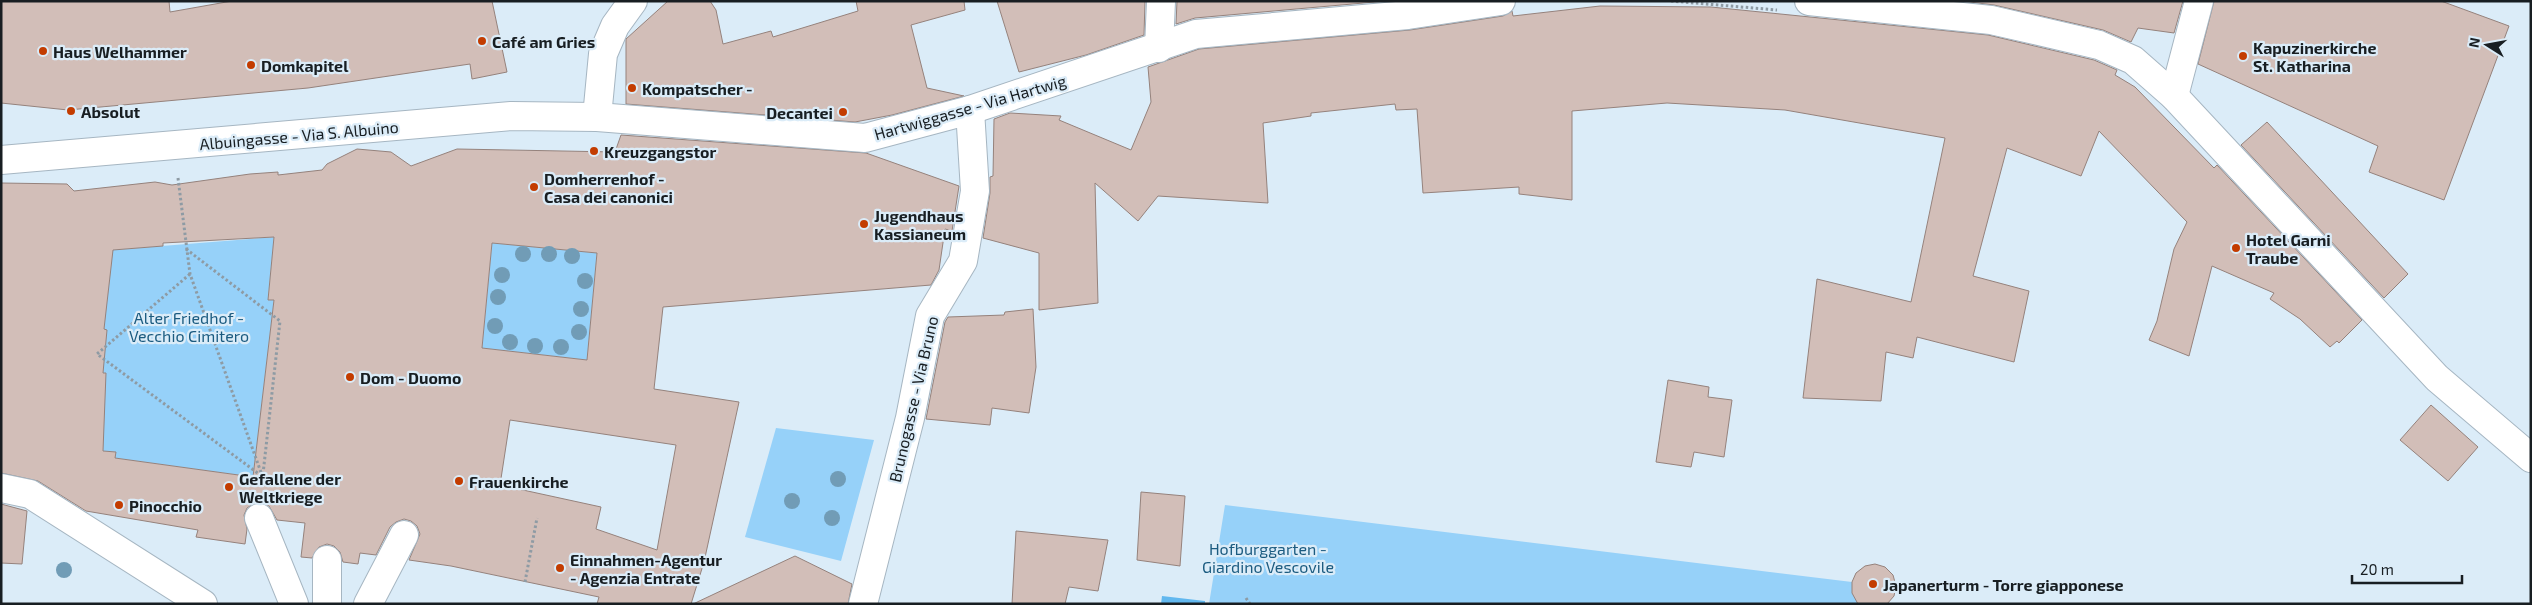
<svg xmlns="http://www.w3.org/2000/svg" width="2532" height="605" viewBox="0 0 2532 605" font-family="'Exo 2',sans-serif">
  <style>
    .green { fill: #96d1f9 }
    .water { fill: #62b8ef }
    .building { fill: #d2beb8; stroke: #95827c; fill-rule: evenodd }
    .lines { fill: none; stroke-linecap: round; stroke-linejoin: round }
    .minor-casing { stroke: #a6b6c2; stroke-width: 30 }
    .path { stroke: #8e9ba4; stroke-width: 3; stroke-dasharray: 2.5 2.5; stroke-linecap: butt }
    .minor { stroke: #fff; stroke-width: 28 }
    .tree { fill: #719cb6 }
    .poi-dot { fill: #c33c00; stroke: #dbecf8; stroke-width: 2 }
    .labels { text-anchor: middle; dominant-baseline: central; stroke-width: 4.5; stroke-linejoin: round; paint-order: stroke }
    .poi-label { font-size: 16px; font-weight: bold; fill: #181e22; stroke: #dbecf8; text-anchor: start }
    .street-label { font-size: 16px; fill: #181e22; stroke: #dbecf8 }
    .park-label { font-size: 16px; fill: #1b5b80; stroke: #dbecf8 }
  </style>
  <rect width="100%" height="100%" fill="#dbecf8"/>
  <g class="green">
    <path d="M274,237L268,299L274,300L253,477L115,458V452L94,450L98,336H106L107,330L98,329L99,251Z"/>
    <path d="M492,243L597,253L587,360L482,348Z"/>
    <path d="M776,428L874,440L841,561L745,537Z"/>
    <path d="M1225,505L1852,582V593L1860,604H1209Z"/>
  </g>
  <path class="water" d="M1162,596L1205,601V604H1161Z"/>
  <g class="building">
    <path d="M1,1H169L170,12L232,1H492L507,72L472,79L470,64L308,88L68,110L1,103Z"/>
    <path d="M668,1H710L716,10L723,44L771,31L773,37L858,11L856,1H964L965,10L911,25L927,88L964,96L892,115L855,122L626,104V39Z"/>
    <path d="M997,1H1145L1144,35L1086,55L1019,72Z"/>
    <path d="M1177,1H1386L1195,18L1176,24Z"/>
    <path d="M1962,1H2183L2174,33L2138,28L2131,42L2103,30L1994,5Z"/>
    <path d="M2214,1H2441L2509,26L2444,200L2369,172L2378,146L2198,64Z"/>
    <path d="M1600,6L1711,7L1988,35L2094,60L2117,70L2115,75L2135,87L2214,168L2217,165L2362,320L2339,343L2337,341L2330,347L2300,319L2270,299L2274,293L2212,266L2189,356L2149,340L2157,321L2174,249L2187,222L2099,131L2081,176L2007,148L1973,276L2029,291L2014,362L1917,337L1913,358L1886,352L1881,401L1803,398L1817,279L1911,302L1945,138L1785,110L1667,103L1572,111V200L1519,194V187L1423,193L1417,109L1396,110L1395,104L1311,113V116L1263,123L1268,203L1158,196L1138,221L1095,183L1098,303L1039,310V253L983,238L990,193V177L993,176L994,119L1010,113L1061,116L1059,120L1131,150L1151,102L1148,67L1199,49L1410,30L1503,16L1512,11L1513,16Z"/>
    <path d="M2267,122L2408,274L2384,298L2241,145Z"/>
    <path d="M621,135L866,153L959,186L952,231L945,229L939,270L931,285L663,307L654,389L739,402L704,562L691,604H597L599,597L451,566L409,560L420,534L417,526L411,521L404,519L396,522L390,527L376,555L360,553L358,564L343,562L340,552L334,546L327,544L319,547L312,558L301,557L305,523L277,520L269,506L262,503L253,504L247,508L244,515L247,529L245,544L196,537L198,530L86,511L38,481L1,473V183L67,184L74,191L155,182L172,185L250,174L278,172V175L322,170L327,164L357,149L391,152L411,166L457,149L615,152ZM274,237L268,300H274L253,477L115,458L116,452L103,451L106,373H103L107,330L104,329L113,250L163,246V243ZM492,243L597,253L587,360L482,348ZM510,420L676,445L657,550L596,529L601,507L500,485Z"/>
    <path d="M1033,309L1036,367L1029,413L992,408L990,425L926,419L945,322L948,317L1004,315L1005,312Z"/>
    <path d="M1668,380L1709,387L1708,397L1732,400L1724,457L1694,452L1691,467L1656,462Z"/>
    <path d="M2431,405L2478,447L2448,481L2400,440Z"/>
    <path d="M1141,492L1185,496L1180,566L1137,560Z"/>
    <path d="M1,504L27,511L22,564L1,563Z"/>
    <path d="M1016,531L1108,540L1098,591L1069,587L1065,604H1012Z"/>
    <path d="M795,556L852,584L848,604H693Z"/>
    <path d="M1875,564L1885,567L1893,575L1896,586L1894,596L1887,604H1858L1852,593V582L1856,573L1865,566Z"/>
  </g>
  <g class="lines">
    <defs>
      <g id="minor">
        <path d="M1809,1L1991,20L2099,45L2133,60L2174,96L2437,378L2531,458"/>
        <path d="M1159,48L1161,1"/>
        <path d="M2174,96L2199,1"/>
        <path d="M597,117L603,54L615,26L633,1"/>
        <path d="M1,160L511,116L597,117L865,138L970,110L1196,34L1408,15L1501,1"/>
        <path d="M1,488L30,494L203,604"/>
        <path d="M259,518L294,604"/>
        <path d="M327,604V560"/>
        <path d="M368,604L404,535"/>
        <path d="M863,604L910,418L930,316L963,261L975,191L970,110"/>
      </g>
    </defs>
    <use href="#minor" class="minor-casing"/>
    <g class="path">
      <path d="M1671,1L1777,10"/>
      <path d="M178,178L190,274L263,478L262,483"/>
      <path d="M186,249L280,321L263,474"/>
      <path d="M190,274L97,354L263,477"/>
      <path d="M525,582L537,518"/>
      <path d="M1246,598L1250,604"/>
    </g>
    <use href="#minor" class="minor"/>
  </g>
  <g class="tree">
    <circle cx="523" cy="254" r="8"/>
    <circle cx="549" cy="254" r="8"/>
    <circle cx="572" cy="256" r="8"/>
    <circle cx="502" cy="275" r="8"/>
    <circle cx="585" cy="281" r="8"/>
    <circle cx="498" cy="297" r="8"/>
    <circle cx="581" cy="309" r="8"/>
    <circle cx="495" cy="326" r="8"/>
    <circle cx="579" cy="332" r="8"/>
    <circle cx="510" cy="342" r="8"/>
    <circle cx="535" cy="346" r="8"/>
    <circle cx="561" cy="347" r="8"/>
    <circle cx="838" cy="479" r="8"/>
    <circle cx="792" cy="501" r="8"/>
    <circle cx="832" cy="518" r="8"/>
    <circle cx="64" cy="570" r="8"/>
  </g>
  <g class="poi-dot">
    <circle cx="482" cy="41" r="5"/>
    <circle cx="43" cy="51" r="5"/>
    <circle cx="2243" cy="56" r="5"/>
    <circle cx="251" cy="65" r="5"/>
    <circle cx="632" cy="88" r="5"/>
    <circle cx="71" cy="111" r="5"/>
    <circle cx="843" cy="112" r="5"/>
    <circle cx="594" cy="151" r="5"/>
    <circle cx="534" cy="187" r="5"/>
    <circle cx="864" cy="224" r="5"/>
    <circle cx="2236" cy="248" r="5"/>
    <circle cx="350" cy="377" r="5"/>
    <circle cx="459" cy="481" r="5"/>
    <circle cx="229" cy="487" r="5"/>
    <circle cx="119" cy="505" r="5"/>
    <circle cx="560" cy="568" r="5"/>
    <circle cx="1873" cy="584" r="5"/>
  </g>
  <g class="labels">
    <g class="poi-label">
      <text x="492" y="41">Café am Gries</text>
      <text x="2253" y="47">Kapuzinerkirche<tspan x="2253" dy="18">St. Katharina</tspan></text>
      <text x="53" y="51">Haus Welhammer</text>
      <text x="261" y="65">Domkapitel</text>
      <text x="642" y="88">Kompatscher -</text>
      <text x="81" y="111">Absolut</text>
      <text x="833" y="112" text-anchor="end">Decantei</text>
      <text x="604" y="151">Kreuzgangstor</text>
      <text x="544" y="178">Domherrenhof -<tspan x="544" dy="18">Casa dei canonici</tspan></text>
      <text x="874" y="215">Jugendhaus<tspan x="874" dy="18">Kassianeum</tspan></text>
      <text x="2246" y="239">Hotel Garni<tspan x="2246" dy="18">Traube</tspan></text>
      <text x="360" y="377">Dom - Duomo</text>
      <text x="239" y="478">Gefallene der<tspan x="239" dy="18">Weltkriege</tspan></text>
      <text x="469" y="481">Frauenkirche</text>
      <text x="129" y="505">Pinocchio</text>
      <text x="570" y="559">Einnahmen-Agentur<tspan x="570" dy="18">- Agenzia Entrate</tspan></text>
      <text x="1883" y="584">Japanerturm - Torre giapponese</text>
    </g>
    <g class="street-label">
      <text transform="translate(970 107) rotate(-16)">Hartwiggasse - Via Hartwig</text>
      <text transform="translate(299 135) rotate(-5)">Albuingasse - Via S. Albuino</text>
      <text transform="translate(913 399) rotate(-77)">Brunogasse - Via Bruno</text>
    </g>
    <g class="park-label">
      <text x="189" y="317">Alter Friedhof -<tspan x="189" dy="18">Vecchio Cimitero</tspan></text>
      <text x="1268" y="548">Hofburggarten -<tspan x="1268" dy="18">Giardino Vescovile</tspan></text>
    </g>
  </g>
  <rect width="2532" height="605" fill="none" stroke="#181e22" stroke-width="5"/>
  <g transform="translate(2487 45) rotate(281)" stroke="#dbecf8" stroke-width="4" paint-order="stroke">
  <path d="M0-4L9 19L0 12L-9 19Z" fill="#181e22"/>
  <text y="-8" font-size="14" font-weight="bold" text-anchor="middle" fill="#181e22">N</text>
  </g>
  <path d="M2352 575v8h110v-8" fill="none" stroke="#181e22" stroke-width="2.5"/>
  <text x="2360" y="575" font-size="15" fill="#181e22" stroke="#dbecf8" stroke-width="4" paint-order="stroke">20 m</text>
</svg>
